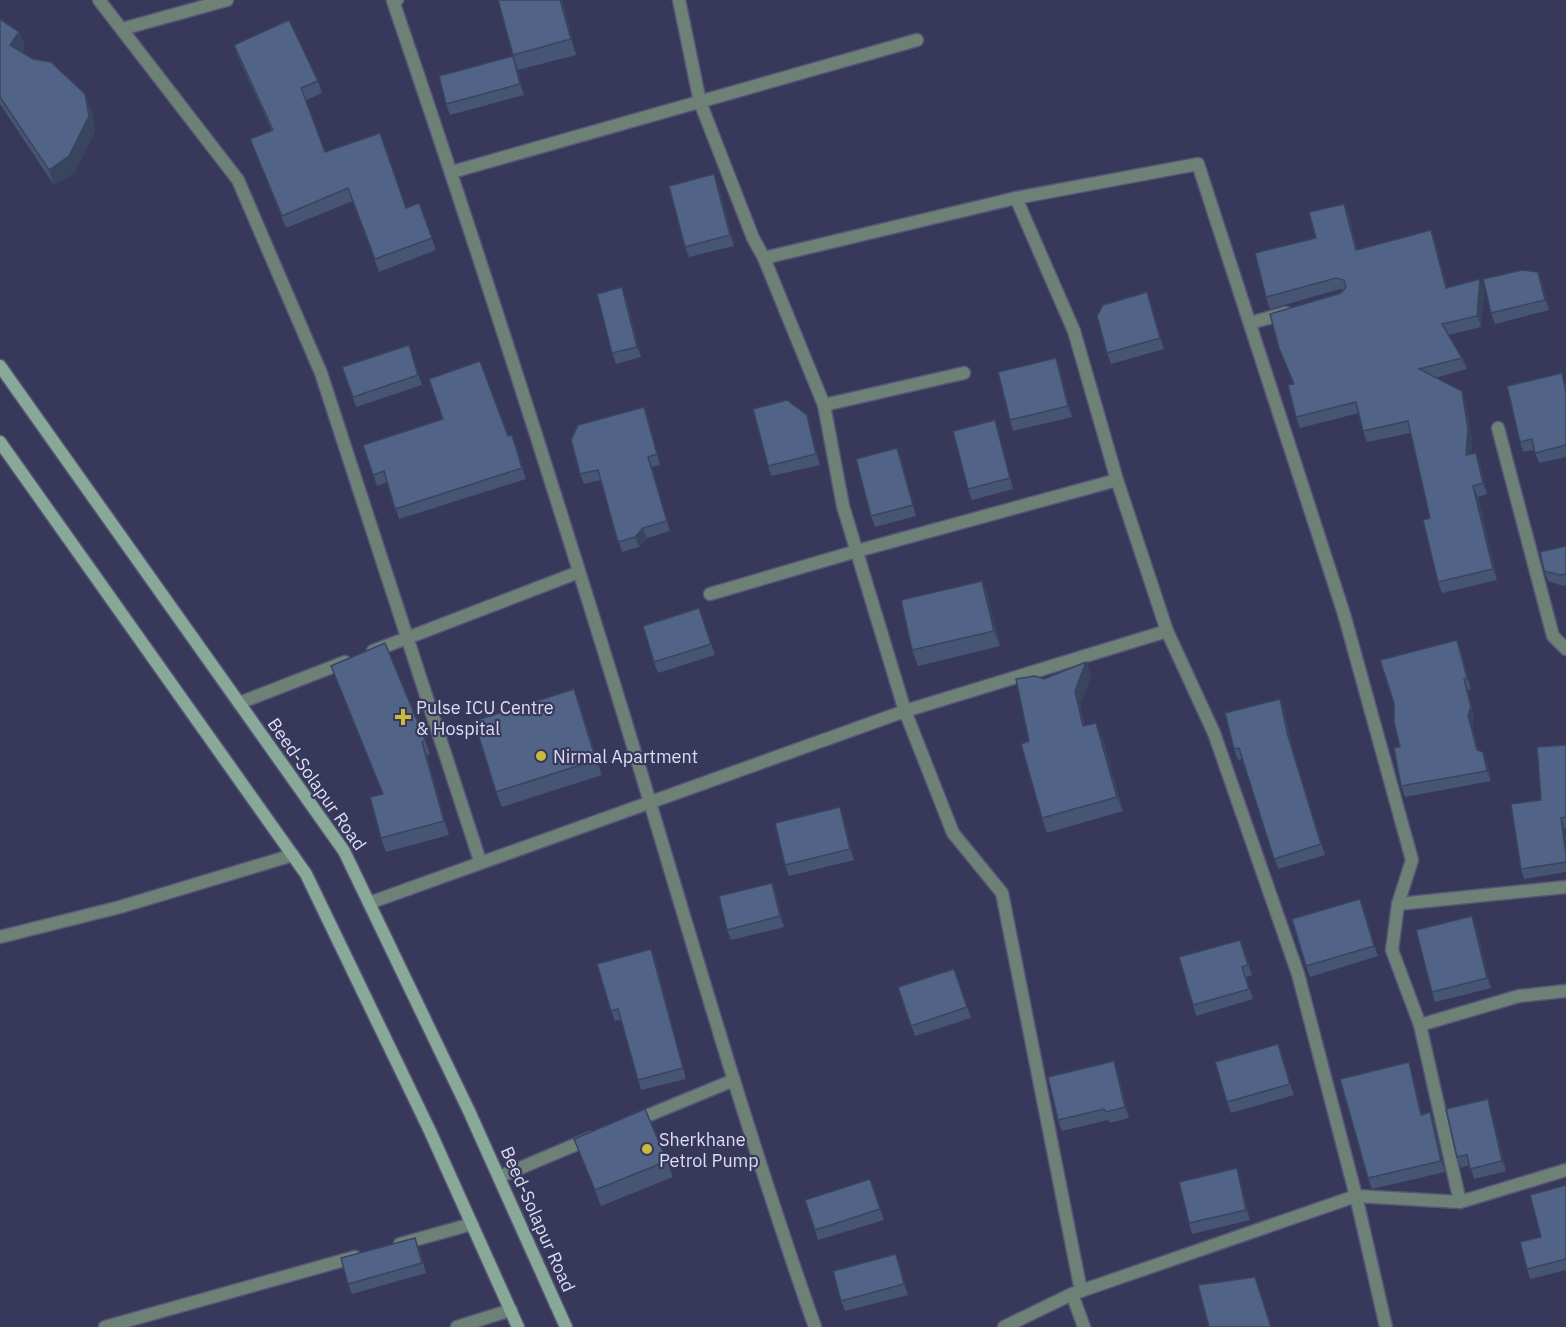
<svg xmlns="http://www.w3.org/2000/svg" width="1566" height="1327" viewBox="0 0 1566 1327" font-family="'IBM Plex Sans',sans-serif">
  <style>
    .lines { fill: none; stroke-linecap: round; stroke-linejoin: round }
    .lane-casing { stroke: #565677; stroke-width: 15 }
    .street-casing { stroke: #565677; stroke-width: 15 }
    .secondary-casing { stroke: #565677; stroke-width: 15 }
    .lane { stroke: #6e8177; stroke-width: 12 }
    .street { stroke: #6e8177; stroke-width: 12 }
    .secondary { stroke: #88a898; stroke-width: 12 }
    .wall { fill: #465574 }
    .shaded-wall { fill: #39455e }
    .building { fill: #516387; stroke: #39455e; stroke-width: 1.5 }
    .poi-dot { fill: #c8bb3b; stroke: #38385b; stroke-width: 2 }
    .labels { text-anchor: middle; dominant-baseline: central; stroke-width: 4.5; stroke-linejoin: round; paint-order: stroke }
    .poi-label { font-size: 18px; fill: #dcddf4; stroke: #38385b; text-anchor: start }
    .street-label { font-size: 18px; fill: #dcddf4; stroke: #38385b }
  </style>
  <rect width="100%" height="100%" fill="#38385b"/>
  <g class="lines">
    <defs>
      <path id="lane" d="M122,29L227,0"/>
      <g id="street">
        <path d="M99,0L238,180L321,373L480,861"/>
        <path d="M397,0L393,1C472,232 547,466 619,700C683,909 742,1120 815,1327"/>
        <path d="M679,0L700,102L753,238L764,258L824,405L843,506L905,711L953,833L1002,893L1081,1291"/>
        <path d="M452,172L917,40"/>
        <path d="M1016,198L1074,331L1117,480L1167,631L1214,733L1298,974L1356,1196L1386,1327"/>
        <path d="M764,258L1016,198L1198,164L1344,614L1412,860L1398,904L1392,950L1420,1025L1460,1202"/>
        <path d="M1250,323L1286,313"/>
        <path d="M824,405L964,373"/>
        <path d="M1498,428L1553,636L1566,649"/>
        <path d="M710,594L857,551L1117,480"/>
        <path d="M373,651L579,572"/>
        <path d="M239,703L345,662"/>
        <path d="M369,903L905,711L1167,631"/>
        <path d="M1398,904L1566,887"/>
        <path d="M0,937L120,907L293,855"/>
        <path d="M1420,1025L1519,996L1566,991"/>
        <path d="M632,1122L734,1080"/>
        <path d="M499,1177L591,1138"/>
        <path d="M400,1244L472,1224"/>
        <path d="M1072,1294L1084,1327"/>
        <path d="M105,1327L355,1257"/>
        <path d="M457,1327L511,1310"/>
        <path d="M1004,1327L1072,1294L1356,1196L1460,1202L1566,1170"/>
      </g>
      <g id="secondary">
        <path d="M0,366L344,851L469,1111L566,1327"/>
        <path d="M0,442L306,874L429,1129L518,1327"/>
      </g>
    </defs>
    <use href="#lane" class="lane-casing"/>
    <use href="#street" class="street-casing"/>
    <use href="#secondary" class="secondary-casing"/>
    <use href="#lane" class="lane"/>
    <use href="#street" class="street"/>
    <use href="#secondary" class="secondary"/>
  </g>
  <g class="wall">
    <path d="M498,0H562L576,55L518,70L513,55Z"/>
    <path d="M0,19L19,32L25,47L22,52L91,109L95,131L75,172L54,185L0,104Z"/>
    <path d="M234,45L318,81L322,93L306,100L325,152L406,208L419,203L436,250L379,272L353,201L286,228L250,139L272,131L238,57Z"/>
    <path d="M517,67L524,95L450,115L446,104Z"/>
    <path d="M718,184L734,246L689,257L685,247Z"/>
    <path d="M1349,215L1357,250L1431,230L1435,241L1447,288L1480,279L1484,291L1481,327L1448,335L1462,358L1467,369L1435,378L1462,391L1466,403L1472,441L1471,454L1480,464L1487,494L1478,497L1497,580L1442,593L1438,582L1430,518L1410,433L1367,442L1363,431L1359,413L1300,428L1296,417L1294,384L1279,348L1343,290L1340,289L1270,309L1266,297L1316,238Z"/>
    <path d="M1538,272L1542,283L1549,310L1495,324L1491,313Z"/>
    <path d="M1147,292L1164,349L1111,364L1107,353Z"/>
    <path d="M626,298L641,357L616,364L612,353Z"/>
    <path d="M409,345L422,385L356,407L342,367Z"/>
    <path d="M1056,358L1060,369L1072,417L1013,431L1010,420Z"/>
    <path d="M1566,385V457L1539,463L1534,450L1523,452L1520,442Z"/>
    <path d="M807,415L810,426L820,465L771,476L768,466Z"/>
    <path d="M648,418L660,465L652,467L670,531L647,538L639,547L622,552L601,480L584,484L580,474Z"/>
    <path d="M998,431L1013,489L972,500L968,489Z"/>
    <path d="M508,436L516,445L526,479L399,519L387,482L377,486L363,445Z"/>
    <path d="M897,448L901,458L916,516L875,527L871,516Z"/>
    <path d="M1566,546V585L1563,586L1548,581L1544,571Z"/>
    <path d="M988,596L1000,646L918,666L912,650Z"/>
    <path d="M699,608L715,655L658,673L654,662Z"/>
    <path d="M1461,651L1471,689L1468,690L1474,718L1472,726L1478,750L1487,762L1491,781L1405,797L1401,786L1400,747Z"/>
    <path d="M1086,662L1091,676L1080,705L1085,726L1096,723L1102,737L1123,811L1047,833L1042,818L1029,741Z"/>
    <path d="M331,666L425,740L430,754L427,756L449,835L386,852L381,838L383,794Z"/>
    <path d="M1280,699L1284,710L1292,747L1325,855L1278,869L1242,759L1238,760L1234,749Z"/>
    <path d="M580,705L602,775L502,807L496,792Z"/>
    <path d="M1566,745V828H1564L1566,840V872L1524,879L1521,869L1541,800Z"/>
    <path d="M840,807L843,817L854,860L789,876L785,865Z"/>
    <path d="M772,883L776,894L784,927L731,940L727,930Z"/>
    <path d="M1360,899L1378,956L1310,977L1306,966Z"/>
    <path d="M1476,927L1491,988L1435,1002L1432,992Z"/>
    <path d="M1244,950L1252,975L1246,977L1253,999L1196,1016L1193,1005Z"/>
    <path d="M655,959L686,1079L641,1090L638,1080L621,1020L615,1021L611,1011Z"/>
    <path d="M954,969L971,1018L915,1036L898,987Z"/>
    <path d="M1278,1044L1294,1095L1231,1113L1227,1102Z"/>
    <path d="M1118,1072L1129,1118L1110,1123L1108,1120L1062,1131L1058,1120Z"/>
    <path d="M1412,1073L1422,1114L1430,1112L1434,1123L1445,1172L1372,1189L1368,1178Z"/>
    <path d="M1491,1110L1506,1171L1474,1179L1470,1165L1461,1168L1457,1157Z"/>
    <path d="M574,1139L667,1161L673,1177L601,1206Z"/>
    <path d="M870,1179L884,1220L818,1240L815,1230Z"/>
    <path d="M1240,1179L1250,1220L1192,1234L1189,1223Z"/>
    <path d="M1566,1185V1270L1530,1279L1527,1269Z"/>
    <path d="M419,1248L426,1273L352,1294L348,1284Z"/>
    <path d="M900,1265L908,1295L845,1311L841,1301Z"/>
  </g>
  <g class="shaded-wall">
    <path d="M560,0H562L576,55L571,39Z"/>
    <path d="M19,32L25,47L16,60L10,45Z"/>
    <path d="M513,56L517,67L524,95L520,84Z"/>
    <path d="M85,94L91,109L95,131L75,172L54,185L49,170Z"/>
    <path d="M714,174L718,184L734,246L730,235Z"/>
    <path d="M1344,204L1349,215L1360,261L1356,250Z"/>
    <path d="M1431,230L1435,241L1450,299L1446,288Z"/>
    <path d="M1538,272L1542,283L1549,310L1545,300Z"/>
    <path d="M1480,279L1484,291L1481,327L1477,316Z"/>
    <path d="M622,287L626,298L641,357L637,347Z"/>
    <path d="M1147,292L1151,303L1164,349L1160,338Z"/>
    <path d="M1056,358L1060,369L1072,417L1068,406Z"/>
    <path d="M1462,391L1466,403L1472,441L1470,467L1466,455Z"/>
    <path d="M644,407L648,418L660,465L657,454Z"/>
    <path d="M807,415L810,426L820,465L816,454Z"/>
    <path d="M512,435L516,445L526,479L522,468Z"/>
    <path d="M897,448L901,458L916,516L913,505Z"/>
    <path d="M1476,453L1480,464L1487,494L1483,483Z"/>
    <path d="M648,457L652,467L670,531L667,521Z"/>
    <path d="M1473,486L1478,497L1497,580L1493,569Z"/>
    <path d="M643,528L647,538L639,547L635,537Z"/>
    <path d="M982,581L988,596L1000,646L994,631Z"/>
    <path d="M1457,640L1461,651L1471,689L1467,678Z"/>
    <path d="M1086,662L1091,676L1080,705L1089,741L1083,726L1075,691Z"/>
    <path d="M1464,679L1468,690L1474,718L1472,726L1481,760L1477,750L1468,715Z"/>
    <path d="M574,689L580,705L602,775L596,760Z"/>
    <path d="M1280,699L1284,710L1292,747L1325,855L1288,736Z"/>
    <path d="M1096,723L1102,737L1123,811L1117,797Z"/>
    <path d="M422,742L427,756L449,835L444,821Z"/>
    <path d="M1483,752L1487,762L1491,781L1487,771Z"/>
    <path d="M840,807L843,817L854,860L850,849Z"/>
    <path d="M1561,818L1564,828L1566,840V855Z"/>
    <path d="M772,883L776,894L784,927L780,916Z"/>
    <path d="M1360,899L1364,909L1378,956L1374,946Z"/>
    <path d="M1472,916L1476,927L1491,988L1487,978Z"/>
    <path d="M651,949L655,959L686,1079L683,1068Z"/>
    <path d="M1278,1044L1282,1054L1294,1095L1290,1084Z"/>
    <path d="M1114,1061L1118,1072L1129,1118L1125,1107Z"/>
    <path d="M1409,1062L1412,1073L1425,1125L1421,1115Z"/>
    <path d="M1488,1099L1491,1110L1506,1171L1502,1161Z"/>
    <path d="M1430,1112L1434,1123L1445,1172L1441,1161Z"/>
    <path d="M1237,1168L1240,1179L1250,1220L1246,1210Z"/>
    <path d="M896,1254L900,1265L908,1295L904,1284Z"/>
  </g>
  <g class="building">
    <path d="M498,0H560L571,39L513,55Z"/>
    <path d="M0,19L19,32L10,45L33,59L51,62L85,94L89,116L69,156L49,170L0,97Z"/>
    <path d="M289,20L318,81L301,88L325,152L380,133L406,208L419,203L432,238L375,259L348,188L282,216L250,139L273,130L234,45Z"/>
    <path d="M513,56L520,84L446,104L439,76Z"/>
    <path d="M714,174L730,235L685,247L669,186Z"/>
    <path d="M1344,204L1356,250L1431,230L1446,288L1480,279L1477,316L1442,324L1462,358L1419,369L1462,391L1468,429L1466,455L1476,453L1483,483L1473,486L1493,569L1438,582L1423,520L1430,518L1408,421L1363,431L1356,402L1296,417L1288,385L1294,384L1279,348L1270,314L1341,293L1346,287L1344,280L1336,278L1266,297L1255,253L1316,238L1309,212Z"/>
    <path d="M1522,270L1538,272L1545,300L1491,313L1483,279Z"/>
    <path d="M622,287L637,347L612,353L597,294Z"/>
    <path d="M1147,292L1160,338L1107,353L1097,316L1103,305Z"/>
    <path d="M409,345L418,375L353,397L342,367Z"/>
    <path d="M1056,358L1068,406L1010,420L998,372Z"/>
    <path d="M480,361L508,436L512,435L522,468L395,509L384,471L373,475L363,445L443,419L429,379Z"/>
    <path d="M1562,373L1566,392V445L1535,453L1532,439L1520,442L1507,386Z"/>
    <path d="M787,400L807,415L816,454L768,466L753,409Z"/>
    <path d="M644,407L657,454L648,457L667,521L643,528L635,537L618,542L598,470L580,474L571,440L578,425Z"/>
    <path d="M995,420L1010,478L968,489L953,431Z"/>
    <path d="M897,448L913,505L871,516L856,459Z"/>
    <path d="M1566,546V574L1560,575L1544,571L1540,552Z"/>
    <path d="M982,581L994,631L912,650L901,600Z"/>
    <path d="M699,608L711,644L654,662L643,626Z"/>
    <path d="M1457,640L1467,678L1464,679L1471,707L1468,715L1477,750L1483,752L1487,771L1401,786L1394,748L1400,747L1394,722V703L1380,660Z"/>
    <path d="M385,643L425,740L422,742L444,821L381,838L370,797L383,794L331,666Z"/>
    <path d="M1086,662L1075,691L1083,726L1096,723L1117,797L1042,818L1021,744L1029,741L1016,679L1035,676L1044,679Z"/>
    <path d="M574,689L596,760L496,792L474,721Z"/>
    <path d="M1280,699L1288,736L1321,844L1274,859L1239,748L1234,749L1225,713Z"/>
    <path d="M1566,745V817L1561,818L1566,855V862L1521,869L1511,804L1541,800L1537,747Z"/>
    <path d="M840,807L850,849L785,865L775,823Z"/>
    <path d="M772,883L780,916L727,930L719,896Z"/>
    <path d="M1360,899L1374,946L1306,966L1292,919Z"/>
    <path d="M1472,916L1487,978L1432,992L1416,930Z"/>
    <path d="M1240,940L1248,965L1242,967L1249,989L1193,1005L1179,957Z"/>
    <path d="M651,949L683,1068L638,1080L618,1009L611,1011L597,964Z"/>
    <path d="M954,969L967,1007L911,1026L898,987Z"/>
    <path d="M1278,1044L1290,1084L1227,1102L1215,1062Z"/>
    <path d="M1114,1061L1125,1107L1106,1112L1104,1109L1058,1120L1048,1077Z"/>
    <path d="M1409,1062L1421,1115L1430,1112L1441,1161L1368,1178L1340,1079Z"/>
    <path d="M1488,1099L1502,1161L1470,1169L1467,1155L1457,1157L1446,1109Z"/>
    <path d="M645,1109L667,1161L595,1190L574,1139Z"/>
    <path d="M1237,1168L1246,1210L1189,1223L1179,1182Z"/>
    <path d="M870,1179L880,1209L815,1230L805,1200Z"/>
    <path d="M1566,1185V1259L1527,1269L1520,1242L1541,1237L1530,1195Z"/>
    <path d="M415,1238L422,1263L348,1284L341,1258Z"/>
    <path d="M896,1254L904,1284L841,1301L833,1271Z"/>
    <path d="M1255,1277L1271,1327H1209L1198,1285Z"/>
  </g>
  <g class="poi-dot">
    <path d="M400 708h6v6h6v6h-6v6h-6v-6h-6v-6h6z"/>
    <circle cx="541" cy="756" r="6"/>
    <circle cx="647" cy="1149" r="6"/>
  </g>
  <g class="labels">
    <g class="poi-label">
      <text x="416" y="707">Pulse ICU Centre<tspan x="416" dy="21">&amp; Hospital</tspan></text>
      <text x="553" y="756">Nirmal Apartment</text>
      <text x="659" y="1139">Sherkhane<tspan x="659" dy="21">Petrol Pump</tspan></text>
    </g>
    <g class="street-label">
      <text transform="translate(317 784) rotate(55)">Beed-Solapur Road</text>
      <text transform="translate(538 1219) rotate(66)">Beed-Solapur Road</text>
    </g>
  </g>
</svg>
